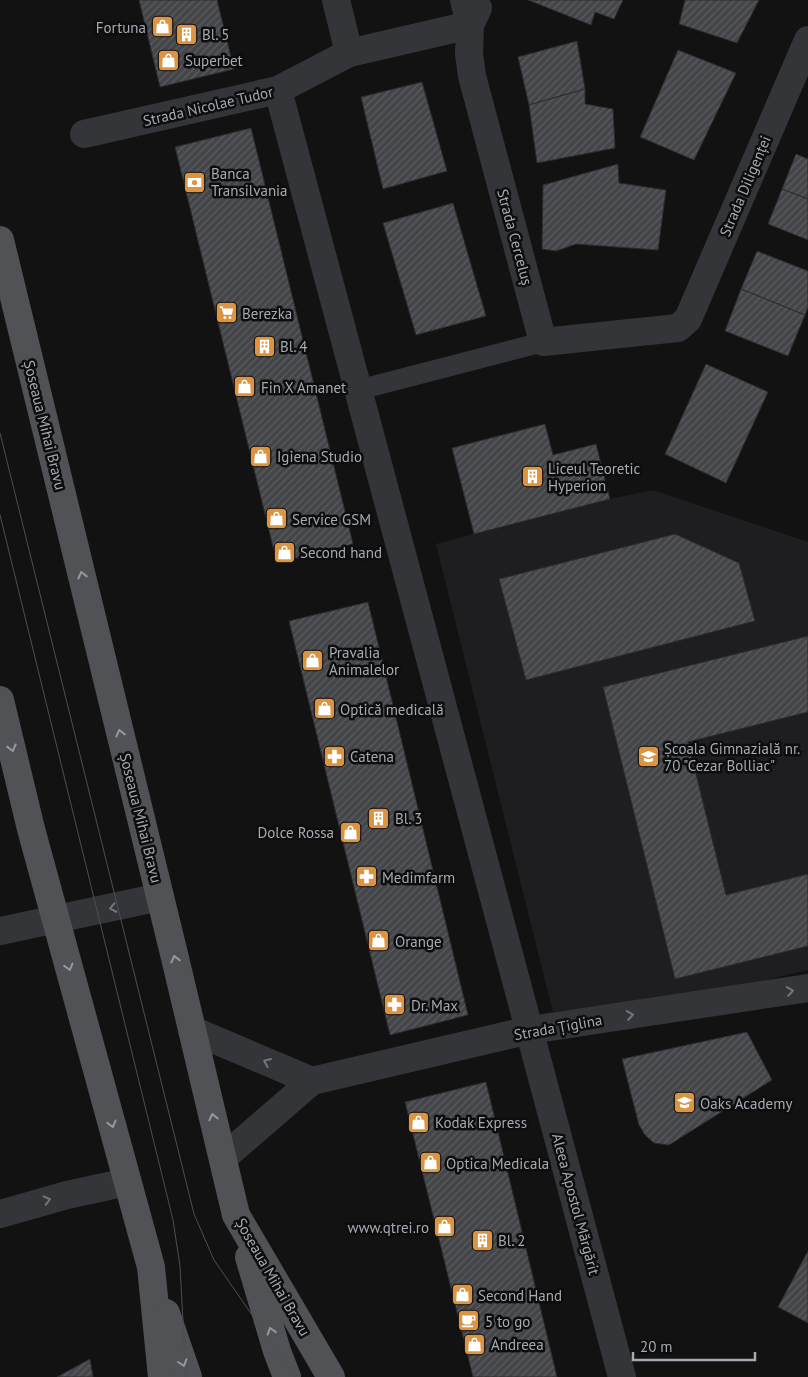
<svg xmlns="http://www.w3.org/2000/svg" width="808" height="1377" viewBox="0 0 808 1377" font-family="'PT Sans',sans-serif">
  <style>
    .built { fill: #1e1e20 }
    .building { fill: url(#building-hatch); stroke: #2c2c2f }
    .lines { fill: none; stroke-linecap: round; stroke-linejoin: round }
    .lane { stroke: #333538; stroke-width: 20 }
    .street { stroke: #333538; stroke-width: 28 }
    .primary { stroke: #505256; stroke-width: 28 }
    .tram { stroke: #4c4f52; stroke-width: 1 }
    .oneway { stroke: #9499a0 }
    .oneway2 { stroke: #72767b }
    .labels { text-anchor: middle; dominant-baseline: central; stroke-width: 5; stroke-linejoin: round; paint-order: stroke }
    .poi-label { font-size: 15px; fill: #a5abb2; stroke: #0d0d0e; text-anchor: start }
    .street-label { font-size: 15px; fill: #a5abb2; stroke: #0d0d0e }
  </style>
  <defs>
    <pattern id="building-hatch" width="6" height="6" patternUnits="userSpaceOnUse" patternTransform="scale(1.25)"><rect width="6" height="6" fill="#444548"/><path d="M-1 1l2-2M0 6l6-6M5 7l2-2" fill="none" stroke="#5c5d60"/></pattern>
  </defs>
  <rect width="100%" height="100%" fill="#121213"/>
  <path class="built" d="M653,490L808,542V970L733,988L553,1012L436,544L610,499Z"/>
  <g class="building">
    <path d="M139,0H217L234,69L160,87Z"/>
    <path d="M528,0H623L614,19L595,12L591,25Z"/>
    <path d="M685,0H759L737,43L679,24Z"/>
    <path d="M577,41L585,89L529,105L518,57Z"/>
    <path d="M678,50L736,73L694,160L640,137Z"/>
    <path d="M422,82L447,171L383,189L361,97Z"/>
    <path d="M585,89V104L613,109L615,148L537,163L529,105Z"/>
    <path d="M251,128L353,544L277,563L175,147Z"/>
    <path d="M796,154L808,159V199L782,189Z"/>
    <path d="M618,164L619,183L666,190L658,250L576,244L556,251L542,249L543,185Z"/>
    <path d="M782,189L808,199V240L768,224Z"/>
    <path d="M453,203L486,316L416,335L383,223Z"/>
    <path d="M757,251L808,271V307L805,315L741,289Z"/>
    <path d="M741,289L805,315L788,356L725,331Z"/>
    <path d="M706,364L768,392L726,483L665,454Z"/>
    <path d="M545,424L553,455L596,444L610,499L474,534L452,448Z"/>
    <path d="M675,534L739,563L755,621L526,680L499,579Z"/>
    <path d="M368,602L468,1015L390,1035L289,621Z"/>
    <path d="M808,636V712L688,742L726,895L808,874V946L675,979L603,687Z"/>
    <path d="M747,1032L772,1080L669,1145L654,1143L645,1135L639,1125L622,1059Z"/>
    <path d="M486,1082L557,1377H473L405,1102Z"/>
    <path d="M808,1251V1323L778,1307Z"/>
    <path d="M90,1359L93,1377H57Z"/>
  </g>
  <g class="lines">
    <path class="lane" d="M358,390L543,342"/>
    <g class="street">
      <path d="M336,0L349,53"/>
      <path d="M464,0L470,25L469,54L472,76L543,342L678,328L688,319L808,40"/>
      <path d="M278,90L622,1377"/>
      <path d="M84,134L278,90L349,53L470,25L478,8"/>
      <path d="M0,931L160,897"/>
      <path d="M192,1030L312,1081"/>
      <path d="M223,1158L312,1081L530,1030L808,988"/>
      <path d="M0,1214L67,1195L127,1182"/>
    </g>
    <g class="primary">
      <path d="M0,240L175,958L236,1215L331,1377"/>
      <path d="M0,700L31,829L151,1267L162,1377"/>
      <path d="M249,1257L277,1351L287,1377"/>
      <path d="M166,1313L188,1377"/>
    </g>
    <g class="tram">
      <path d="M0,433L194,1214L214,1260L295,1377"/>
      <path d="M0,515L173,1220L180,1266L186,1377"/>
    </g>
  </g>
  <defs><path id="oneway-chevron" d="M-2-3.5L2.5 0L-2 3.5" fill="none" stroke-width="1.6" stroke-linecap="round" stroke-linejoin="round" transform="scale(1.25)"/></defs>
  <g class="oneway">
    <use href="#oneway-chevron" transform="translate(82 575) rotate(-104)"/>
    <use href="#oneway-chevron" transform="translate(120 733) rotate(-104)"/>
    <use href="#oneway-chevron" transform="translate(12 748) rotate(76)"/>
    <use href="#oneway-chevron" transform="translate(175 959) rotate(-104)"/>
    <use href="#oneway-chevron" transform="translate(69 967) rotate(75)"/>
    <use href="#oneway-chevron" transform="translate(213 1117) rotate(-103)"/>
    <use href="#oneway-chevron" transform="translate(112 1124) rotate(75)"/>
    <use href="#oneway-chevron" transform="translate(271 1331) rotate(-107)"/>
    <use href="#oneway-chevron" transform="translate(183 1363) rotate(72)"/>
  </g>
  <g class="oneway2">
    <use href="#oneway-chevron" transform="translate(113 908) rotate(168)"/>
    <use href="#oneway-chevron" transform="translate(790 991) rotate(-9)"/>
    <use href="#oneway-chevron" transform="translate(630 1015) rotate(-9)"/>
    <use href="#oneway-chevron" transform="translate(267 1062) rotate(-157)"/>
    <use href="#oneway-chevron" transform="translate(47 1200) rotate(-14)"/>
  </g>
  <defs>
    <symbol id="shop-square" viewBox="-11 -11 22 22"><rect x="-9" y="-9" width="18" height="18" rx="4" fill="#dd9440" stroke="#0d0d0e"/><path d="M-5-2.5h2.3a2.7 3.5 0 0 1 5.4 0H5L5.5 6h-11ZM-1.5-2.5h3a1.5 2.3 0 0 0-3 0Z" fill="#fff"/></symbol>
    <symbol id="building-square" viewBox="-11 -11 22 22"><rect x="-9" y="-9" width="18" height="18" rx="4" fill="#dd9440" stroke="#0d0d0e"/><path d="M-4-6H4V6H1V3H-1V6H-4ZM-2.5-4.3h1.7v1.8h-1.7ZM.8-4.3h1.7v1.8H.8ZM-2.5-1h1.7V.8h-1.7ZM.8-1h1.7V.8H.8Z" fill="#fff"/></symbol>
    <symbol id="bank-square" viewBox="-11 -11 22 22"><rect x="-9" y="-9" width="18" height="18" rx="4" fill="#dd9440" stroke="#0d0d0e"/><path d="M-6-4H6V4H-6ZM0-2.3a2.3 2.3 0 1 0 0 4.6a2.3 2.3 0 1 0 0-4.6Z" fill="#fff"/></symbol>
    <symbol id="supermarket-square" viewBox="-11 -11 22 22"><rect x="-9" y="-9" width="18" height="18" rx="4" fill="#dd9440" stroke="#0d0d0e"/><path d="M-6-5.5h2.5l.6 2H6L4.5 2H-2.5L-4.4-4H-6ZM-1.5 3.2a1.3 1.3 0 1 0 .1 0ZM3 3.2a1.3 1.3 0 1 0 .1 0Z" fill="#fff"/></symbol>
    <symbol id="pharmacy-square" viewBox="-11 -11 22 22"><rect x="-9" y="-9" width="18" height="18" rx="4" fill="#dd9440" stroke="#0d0d0e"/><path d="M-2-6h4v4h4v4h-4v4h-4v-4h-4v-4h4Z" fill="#fff"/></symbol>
    <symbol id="school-square" viewBox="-11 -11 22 22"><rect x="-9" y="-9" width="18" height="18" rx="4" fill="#dd9440" stroke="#0d0d0e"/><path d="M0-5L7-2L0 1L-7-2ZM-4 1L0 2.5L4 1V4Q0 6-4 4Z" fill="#fff"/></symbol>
    <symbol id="cafe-square" viewBox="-11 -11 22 22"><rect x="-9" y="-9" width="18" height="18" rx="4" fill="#dd9440" stroke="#0d0d0e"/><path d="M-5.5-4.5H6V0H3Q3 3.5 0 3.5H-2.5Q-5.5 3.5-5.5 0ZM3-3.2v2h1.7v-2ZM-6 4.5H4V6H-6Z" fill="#fff"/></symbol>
  </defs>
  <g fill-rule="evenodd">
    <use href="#shop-square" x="150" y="14" width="25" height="25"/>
    <use href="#building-square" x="174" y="22" width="25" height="25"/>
    <use href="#shop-square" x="156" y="48" width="25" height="25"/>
    <use href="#bank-square" x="182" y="170" width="25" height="25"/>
    <use href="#supermarket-square" x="214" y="300" width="25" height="25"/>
    <use href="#building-square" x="252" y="334" width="25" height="25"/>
    <use href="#shop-square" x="232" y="374" width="25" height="25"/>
    <use href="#shop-square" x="248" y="444" width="25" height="25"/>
    <use href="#building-square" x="520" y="464" width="25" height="25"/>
    <use href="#shop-square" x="264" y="506" width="25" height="25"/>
    <use href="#shop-square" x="272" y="540" width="25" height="25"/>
    <use href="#shop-square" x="300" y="648" width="25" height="25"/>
    <use href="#shop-square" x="312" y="696" width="25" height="25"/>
    <use href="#pharmacy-square" x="322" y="744" width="25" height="25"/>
    <use href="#school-square" x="636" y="744" width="25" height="25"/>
    <use href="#building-square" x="366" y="806" width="25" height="25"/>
    <use href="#shop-square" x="338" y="820" width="25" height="25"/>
    <use href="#pharmacy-square" x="354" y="864" width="25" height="25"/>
    <use href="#shop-square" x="366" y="928" width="25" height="25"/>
    <use href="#pharmacy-square" x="382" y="992" width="25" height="25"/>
    <use href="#school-square" x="672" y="1090" width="25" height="25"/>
    <use href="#shop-square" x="406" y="1110" width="25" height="25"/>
    <use href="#shop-square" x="418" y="1150" width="25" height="25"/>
    <use href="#shop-square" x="432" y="1214" width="25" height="25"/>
    <use href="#building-square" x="470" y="1228" width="25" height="25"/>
    <use href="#shop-square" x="450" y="1282" width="25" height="25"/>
    <use href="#cafe-square" x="456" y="1308" width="25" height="25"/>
    <use href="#shop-square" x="462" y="1332" width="25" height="25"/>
  </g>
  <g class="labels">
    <g class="poi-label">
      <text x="146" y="27" text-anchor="end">Fortuna</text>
      <text x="202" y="34">Bl. 5</text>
      <text x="185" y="60">Superbet</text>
      <text x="211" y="173">Banca<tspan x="211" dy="17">Transilvania</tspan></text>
      <text x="242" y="313">Berezka</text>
      <text x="280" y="346">Bl. 4</text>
      <text x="261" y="387">Fin X Amanet</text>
      <text x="277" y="456">Igiena Studio</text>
      <text x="548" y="468">Liceul Teoretic<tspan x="548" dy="17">Hyperion</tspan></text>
      <text x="292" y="519">Service GSM</text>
      <text x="300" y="552">Second hand</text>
      <text x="329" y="652">Pravalia<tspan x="329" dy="17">Animalelor</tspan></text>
      <text x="340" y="709">Optică medicală</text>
      <text x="664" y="748">Școala Gimnazială nr.<tspan x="664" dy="17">70 "Cezar Bolliac"</tspan></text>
      <text x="350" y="756">Catena</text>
      <text x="395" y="818">Bl. 3</text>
      <text x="334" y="832" text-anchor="end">Dolce Rossa</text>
      <text x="382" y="877">Medimfarm</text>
      <text x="395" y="941">Orange</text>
      <text x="411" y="1005">Dr. Max</text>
      <text x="700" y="1103">Oaks Academy</text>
      <text x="435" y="1122">Kodak Express</text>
      <text x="446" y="1163">Optica Medicala</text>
      <text x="429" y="1227" text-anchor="end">www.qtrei.ro</text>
      <text x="498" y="1240">Bl. 2</text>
      <text x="478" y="1295">Second Hand</text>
      <text x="485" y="1321">5 to go</text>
      <text x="491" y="1344">Andreea</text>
    </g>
    <g class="street-label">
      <text transform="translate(208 106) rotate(-13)">Strada Nicolae Tudor</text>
      <text transform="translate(745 186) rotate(-67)">Strada Diligenței</text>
      <text transform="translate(515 237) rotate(75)">Strada Cerceluș</text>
      <text transform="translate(45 425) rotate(76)">Șoseaua Mihai Bravu</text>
      <text transform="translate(141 818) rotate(76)">Șoseaua Mihai Bravu</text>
      <text transform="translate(558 1027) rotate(-10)">Strada Țiglina</text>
      <text transform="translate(576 1204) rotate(75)">Aleea Apostol Mărgărit</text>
      <text transform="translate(273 1277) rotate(60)">Șoseaua Mihai Bravu</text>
    </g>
  </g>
  <path d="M633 1352v8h122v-8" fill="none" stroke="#a5abb2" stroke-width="2.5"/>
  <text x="640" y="1352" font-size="15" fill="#a5abb2" stroke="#0d0d0e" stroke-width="4" paint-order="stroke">20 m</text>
</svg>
